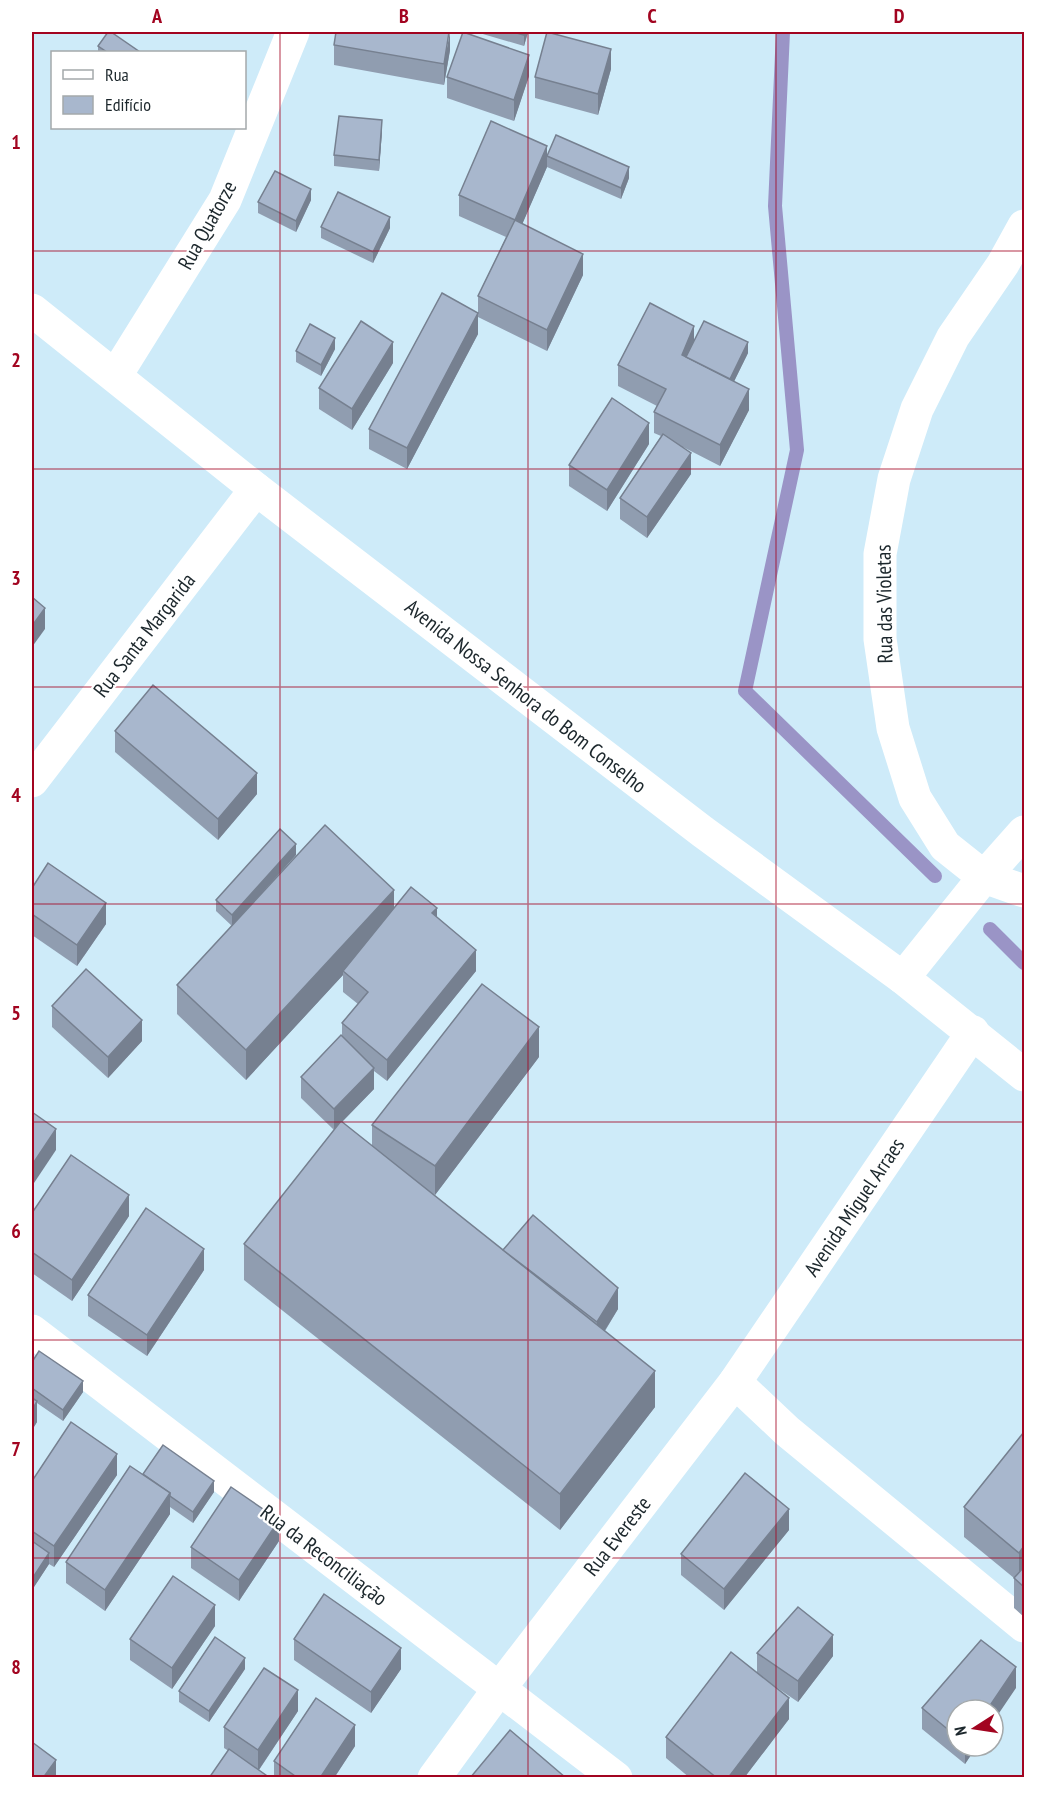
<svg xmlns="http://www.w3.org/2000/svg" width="1056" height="1809" viewBox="0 0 1056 1809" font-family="'PT Sans Narrow',sans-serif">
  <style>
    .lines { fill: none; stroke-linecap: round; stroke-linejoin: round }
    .stream { stroke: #9a94c6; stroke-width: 14 }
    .minor { stroke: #fff; stroke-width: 33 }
    .tertiary { stroke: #fff; stroke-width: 33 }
    .primary { stroke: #fff; stroke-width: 33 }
    .wall { fill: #909db0 }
    .shaded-wall { fill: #768090 }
    .building { fill: #a8b7cd; stroke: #768090; stroke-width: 1.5 }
    .grid { fill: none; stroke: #a20420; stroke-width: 1.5; stroke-opacity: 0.55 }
    .labels { text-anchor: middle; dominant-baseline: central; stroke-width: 4.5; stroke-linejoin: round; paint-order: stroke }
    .street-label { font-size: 21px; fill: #1c272c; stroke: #fff }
    .neatline { fill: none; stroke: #a20420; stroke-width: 2 }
    .grid-label { font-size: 20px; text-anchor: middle; font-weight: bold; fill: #a20420 }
  </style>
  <rect width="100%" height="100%" fill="#ceebf9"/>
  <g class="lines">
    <g class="stream">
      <path d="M783,32L775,206L797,450L745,691L935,876"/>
      <path d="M990,929L1024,963"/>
    </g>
    <g class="minor">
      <path d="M1024,226L1003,264L953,337L917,409L894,479L880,554V639L893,728L915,798L945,846L984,877L1024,832"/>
      <path d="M32,781L256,489"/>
      <path d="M903,978L984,877L1024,891"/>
      <path d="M32,1331L616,1778"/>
      <path d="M735,1382L787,1431L1024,1626"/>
      <path d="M434,1778L499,1689L735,1382L973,1032"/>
    </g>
    <path class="tertiary" d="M116,375L225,200L293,32"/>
    <path class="primary" d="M32,310L256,489L703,832L903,978L1024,1075"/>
  </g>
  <g class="wall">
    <path d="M476,32H528L524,46Z"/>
    <path d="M334,45L450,50L444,85L334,65Z"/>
    <path d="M98,46L140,52H98Z"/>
    <path d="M611,69L598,115L535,98V77Z"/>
    <path d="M529,76L514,121L447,98V77Z"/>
    <path d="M382,131L379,171L334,166V155Z"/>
    <path d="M547,156L629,178L621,199L547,167L522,224L583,275L547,351L478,317V334L407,469L369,449V429L478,312V296L506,237L459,216V195Z"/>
    <path d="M311,200L296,232L258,213V202Z"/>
    <path d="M321,227L390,228L373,263L321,238Z"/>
    <path d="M694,341L748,353L734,381L749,410L720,466L683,447L691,474L647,538L620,519V498L661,436L654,433V412L657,406L618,386V365Z"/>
    <path d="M335,349L321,376L296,362V351Z"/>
    <path d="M393,363L352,430L319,409V388Z"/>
    <path d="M649,444L607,511L569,486V465Z"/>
    <path d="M115,731L257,794L218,840L115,752Z"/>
    <path d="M296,855L262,893L394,907L437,917L476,971L387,1081L374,1071V1089L342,1122L372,1146V1125L539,1057L435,1195L431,1193L503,1250L618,1309L605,1331L655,1407L560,1530L244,1280V1244L334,1130L301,1098V1077L342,1036V1023L358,1004L343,992V975L246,1080L177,1014V985L232,926L216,911V900Z"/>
    <path d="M32,888L106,924L77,966L32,935Z"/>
    <path d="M52,1006L142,1041L108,1078L52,1027Z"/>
    <path d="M32,1213L129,1216L72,1301L32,1273Z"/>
    <path d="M204,1270L147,1356L88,1316V1295Z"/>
    <path d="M32,1362L83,1392L63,1421L37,1403V1422L32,1430Z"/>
    <path d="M1024,1432V1617L1014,1608V1578L964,1537V1507Z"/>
    <path d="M143,1474L214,1492L193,1523L170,1507V1514L105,1611L66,1583V1562Z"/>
    <path d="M117,1475L54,1567L49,1564L32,1590V1481Z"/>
    <path d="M789,1530L724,1610L681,1575V1554Z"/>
    <path d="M279,1541L239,1601L191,1568V1547Z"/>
    <path d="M215,1626L172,1689L130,1660V1639Z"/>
    <path d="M294,1639L401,1669L371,1713L294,1660Z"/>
    <path d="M757,1653L833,1656L798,1702L767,1681L789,1719L744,1778H690L666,1758V1737L757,1672Z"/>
    <path d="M245,1669L209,1722L179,1702V1691Z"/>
    <path d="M1016,1688L957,1710V1746H977L965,1764L922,1729V1708Z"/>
    <path d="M298,1711L259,1770L224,1748V1727Z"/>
    <path d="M355,1746L334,1778H274V1761Z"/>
    <path d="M1024,1749V1773L1023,1772V1751Z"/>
  </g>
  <g class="shaded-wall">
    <path d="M450,32V50L444,85V64Z"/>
    <path d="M525,32H528L524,46V35Z"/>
    <path d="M611,49V69L598,115V94Z"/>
    <path d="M529,55V76L514,121V100Z"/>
    <path d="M382,120V131L379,171V160Z"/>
    <path d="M547,146V167L515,241V220Z"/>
    <path d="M629,167V178L621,199V188Z"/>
    <path d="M311,189V200L296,232V221Z"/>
    <path d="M390,217V228L373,263V252Z"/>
    <path d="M583,254V275L547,351V330Z"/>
    <path d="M478,313V334L407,469V448Z"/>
    <path d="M694,326V347L686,367L682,355Z"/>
    <path d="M335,338V349L321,376V365Z"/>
    <path d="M393,342V363L352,430V409Z"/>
    <path d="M748,342V353L726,398V387Z"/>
    <path d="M749,389V410L720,466V445Z"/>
    <path d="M649,423V444L607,511V490Z"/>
    <path d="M691,453V474L647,538V517Z"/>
    <path d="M45,608V629L32,647V626Z"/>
    <path d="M257,773V794L218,840V819Z"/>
    <path d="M296,844V855L232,926V915Z"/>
    <path d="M394,890V919L343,971V975L246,1080V1050Z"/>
    <path d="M106,903V924L77,966V945Z"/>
    <path d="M437,908V929L432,913Z"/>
    <path d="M476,950V971L387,1081V1060Z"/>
    <path d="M142,1020V1041L108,1078V1057Z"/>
    <path d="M539,1027V1057L435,1195V1166Z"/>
    <path d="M374,1068V1089L334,1130V1109Z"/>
    <path d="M56,1129V1150L32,1186V1165Z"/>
    <path d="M129,1195V1216L72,1301V1280Z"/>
    <path d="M204,1249V1270L147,1356V1335Z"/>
    <path d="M618,1288V1309L597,1343V1322Z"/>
    <path d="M655,1371V1407L560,1530V1494Z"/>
    <path d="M83,1381V1392L63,1421V1410Z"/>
    <path d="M37,1401V1422L32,1430V1410Z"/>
    <path d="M117,1454V1475L54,1567V1546Z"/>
    <path d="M214,1481V1492L193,1523V1512Z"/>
    <path d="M170,1493V1514L105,1611V1590Z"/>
    <path d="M789,1509V1530L724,1610V1589Z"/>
    <path d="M279,1520V1541L239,1601V1580Z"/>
    <path d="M1024,1546V1576L1019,1582V1553Z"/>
    <path d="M49,1553V1564L32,1590V1579Z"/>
    <path d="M215,1605V1626L172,1689V1668Z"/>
    <path d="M833,1635V1656L798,1702V1681Z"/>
    <path d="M401,1648V1669L371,1713V1692Z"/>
    <path d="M245,1658V1669L209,1722V1711Z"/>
    <path d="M1016,1667V1688L993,1722V1710H987Z"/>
    <path d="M298,1690V1711L258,1771V1750Z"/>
    <path d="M789,1698V1719L744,1778H728Z"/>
    <path d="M355,1725V1746L334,1778H320Z"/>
    <path d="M965,1746H977L965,1764Z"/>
    <path d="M56,1760V1778H43Z"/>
  </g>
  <g class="building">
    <path d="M108,32H111L140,52H107L98,46Z"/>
    <path d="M336,32H449L444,64L334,45Z"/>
    <path d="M463,32L529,55L514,100L447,77Z"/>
    <path d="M513,32H525L524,35Z"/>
    <path d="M547,32L611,49L598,94L535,77Z"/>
    <path d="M339,116L382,120L379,160L334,155Z"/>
    <path d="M491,121L547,146L515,220L459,195Z"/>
    <path d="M556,135L629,167L621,188L547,156Z"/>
    <path d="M275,171L311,189L296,221L258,202Z"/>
    <path d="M338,192L390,217L373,252L321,227Z"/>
    <path d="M515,220L583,254L547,330L478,296Z"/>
    <path d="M442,293L478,313L407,448L369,429Z"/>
    <path d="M650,303L694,326L682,355L749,389L720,445L654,412L666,389L618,365Z"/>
    <path d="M361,321L393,342L352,409L319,388Z"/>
    <path d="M704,321L748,342L730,379L686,357Z"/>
    <path d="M310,324L335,338L321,365L296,351Z"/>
    <path d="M612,398L649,423L607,490L569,465Z"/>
    <path d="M663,434L691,453L647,517L620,498Z"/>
    <path d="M32,597L45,608L32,626Z"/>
    <path d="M153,685L257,773L218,819L115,731Z"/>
    <path d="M325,825L394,890L246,1050L177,985Z"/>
    <path d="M280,829L296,844L232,915L216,900Z"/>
    <path d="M48,863L106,903L77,945L32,914V888Z"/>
    <path d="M411,887L437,908L432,913L476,950L387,1060L342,1023L368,992L343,971Z"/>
    <path d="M86,969L142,1020L108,1057L52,1006Z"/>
    <path d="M482,984L539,1027L435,1166L372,1125Z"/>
    <path d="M341,1035L374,1068L334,1109L301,1077Z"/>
    <path d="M32,1112L56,1129L32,1165Z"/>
    <path d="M341,1121L655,1371L560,1494L244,1244Z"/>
    <path d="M71,1155L129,1195L72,1280L32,1252V1213Z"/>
    <path d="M146,1208L204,1249L147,1335L88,1295Z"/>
    <path d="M533,1215L618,1288L597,1322L503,1250Z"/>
    <path d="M39,1351L83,1381L63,1410L32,1388V1362Z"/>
    <path d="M32,1398L37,1401L32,1410Z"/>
    <path d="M71,1422L117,1454L54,1546L32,1531V1481Z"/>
    <path d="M1024,1432V1546L1019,1553L964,1507Z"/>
    <path d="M163,1445L214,1481L193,1512L170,1496V1493L143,1474Z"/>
    <path d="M130,1466L170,1493L105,1590L66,1562Z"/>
    <path d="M745,1473L789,1509L724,1589L681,1554Z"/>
    <path d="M231,1487L279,1520L239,1580L191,1547Z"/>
    <path d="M32,1541L49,1553L32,1579Z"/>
    <path d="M1024,1567V1587L1014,1578Z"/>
    <path d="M173,1576L215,1605L172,1668L130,1639Z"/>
    <path d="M324,1594L401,1648L371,1692L294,1639Z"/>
    <path d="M798,1607L833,1635L798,1681L757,1653Z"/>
    <path d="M215,1637L245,1658L209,1711L179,1691Z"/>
    <path d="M981,1640L1016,1667L987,1710H957V1737L922,1708Z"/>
    <path d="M731,1652L789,1698L728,1778H717L666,1737Z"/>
    <path d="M264,1668L298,1690L258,1750L224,1727Z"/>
    <path d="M316,1698L355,1725L320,1778H298L274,1761Z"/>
    <path d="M510,1730L566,1778H470Z"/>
    <path d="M32,1742L56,1760L43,1778H32Z"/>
    <path d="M229,1749L270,1778H209Z"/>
  </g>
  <path class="grid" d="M280,32V1778M528,32V1778M776,32V1778M32,251H1024M32,469H1024M32,687H1024M32,904H1024M32,1122H1024M32,1340H1024M32,1558H1024"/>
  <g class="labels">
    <g class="street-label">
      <text transform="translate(207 225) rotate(-61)">Rua Quatorze</text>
      <text transform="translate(884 604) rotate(-91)">Rua das Violetas</text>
      <text transform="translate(144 635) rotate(-52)">Rua Santa Margarida</text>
      <text transform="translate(526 696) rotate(38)">Avenida Nossa Senhora do Bom Conselho</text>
      <text transform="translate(854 1207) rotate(-56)">Avenida Miguel Arraes</text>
      <text transform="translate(617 1536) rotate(-52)">Rua Evereste</text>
      <text transform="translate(324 1555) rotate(37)">Rua da Reconciliação</text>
    </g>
  </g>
  <rect width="1056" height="1809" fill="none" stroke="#ffffff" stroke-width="66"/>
  <rect x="51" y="51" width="195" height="78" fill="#ffffff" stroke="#a4a9ab" stroke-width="1.5"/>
  <rect x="63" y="70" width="30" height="9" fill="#ffffff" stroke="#a4a9ab" stroke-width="1.5"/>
  <text x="105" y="81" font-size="18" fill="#1c272c">Rua</text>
  <rect x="63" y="96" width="30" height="18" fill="#a8b7cd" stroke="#a4a9ab" stroke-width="1.5"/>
  <text x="105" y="111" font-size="18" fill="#1c272c">Edifício</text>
  <g transform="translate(975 1728) rotate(258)"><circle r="28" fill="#ffffff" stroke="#a4a9ab" stroke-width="1.5"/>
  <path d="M0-4.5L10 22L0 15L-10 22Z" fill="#a20420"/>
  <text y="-9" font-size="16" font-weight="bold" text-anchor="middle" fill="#1c272c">N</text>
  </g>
  <rect x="33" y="33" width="990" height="1743" class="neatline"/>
  <g class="grid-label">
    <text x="157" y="23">A</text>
    <text x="404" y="23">B</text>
    <text x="652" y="23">C</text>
    <text x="899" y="23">D</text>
    <text x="16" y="149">1</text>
    <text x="16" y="367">2</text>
    <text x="16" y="585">3</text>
    <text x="16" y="802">4</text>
    <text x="16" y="1020">5</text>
    <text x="16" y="1238">6</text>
    <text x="16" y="1456">7</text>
    <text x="16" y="1674">8</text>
  </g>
</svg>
